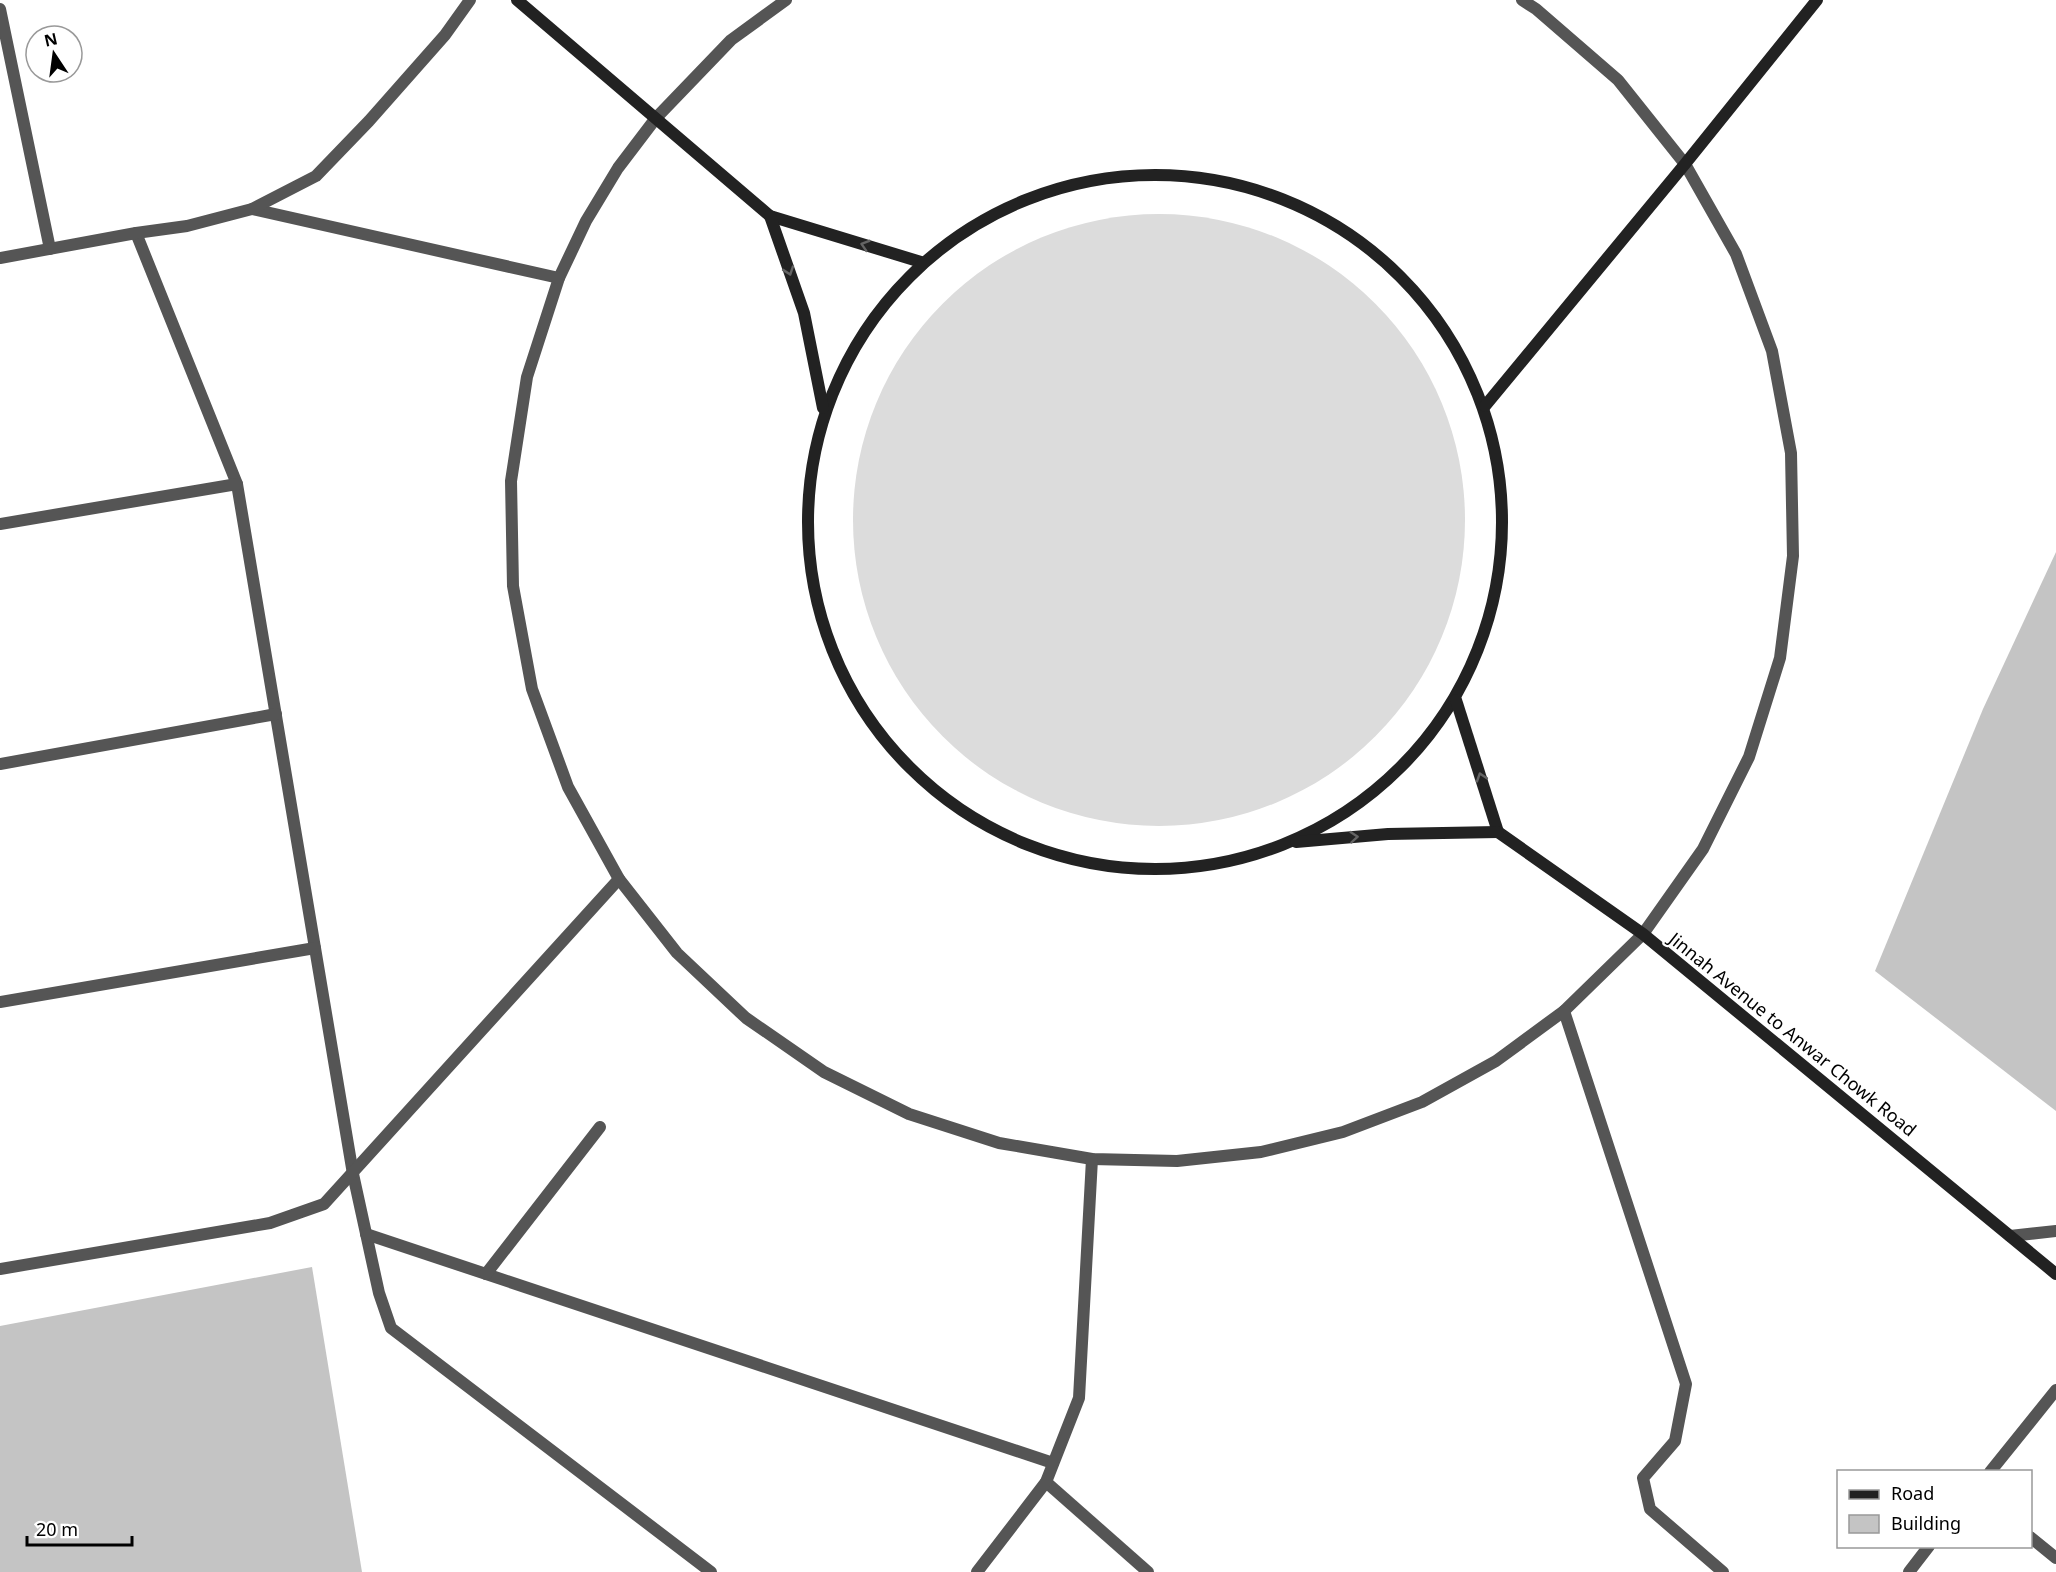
<svg xmlns="http://www.w3.org/2000/svg" width="2056" height="1572" viewBox="0 0 2056 1572" font-family="'Noto Sans',sans-serif">
  <style>
    .green { fill: #dcdcdc }
    .building { fill: #c4c4c4 }
    .lines { fill: none; stroke-linecap: round; stroke-linejoin: round }
    .street { stroke: #555; stroke-width: 12 }
    .secondary { stroke: #222; stroke-width: 12 }
    .oneway { stroke: #646464 }
    .labels { text-anchor: middle; dominant-baseline: central; stroke-width: 4.5; stroke-linejoin: round; paint-order: stroke }
    .street-label { font-size: 18px; fill: #000; stroke: #fff }
  </style>
  <rect width="100%" height="100%" fill="#fff"/>
  <circle class="green" cx="1159" cy="520" r="306"/>
  <g class="building">
    <path d="M2056,552V1111L1875,971L1983,709Z"/>
    <path d="M312,1267L362,1572H0V1326Z"/>
  </g>
  <g class="lines">
    <g class="street">
      <path d="M786,0L731,40L656,118L618,168L586,221L559,278L527,377L511,481L513,586L532,689L568,787L619,879L677,953L746,1018L824,1072L909,1114L999,1143L1092,1159L1177,1161L1261,1152L1343,1132L1422,1102L1496,1061L1564,1011L1643,934L1703,849L1749,757L1780,658L1793,556L1791,453L1772,351L1736,254L1685,164L1618,80L1536,9L1522,0"/>
      <path d="M0,9L50,249"/>
      <path d="M252,209L559,278"/>
      <path d="M136,233L237,484L353,1174L379,1293L391,1328L711,1572"/>
      <path d="M0,258L136,233L187,226L252,209L316,176L369,121L445,35L470,0"/>
      <path d="M0,524L237,484"/>
      <path d="M0,764L276,714"/>
      <path d="M0,1002L315,948"/>
      <path d="M1564,1011L1686,1384L1675,1441L1643,1478L1650,1509L1723,1572"/>
      <path d="M366,1234L1053,1463"/>
      <path d="M2010,1236L2056,1231"/>
      <path d="M0,1269L270,1223L324,1204L619,879"/>
      <path d="M486,1274L600,1127"/>
      <path d="M1990,1472L2056,1390"/>
      <path d="M1046,1482L1148,1572"/>
      <path d="M2030,1537L2056,1558"/>
      <path d="M977,1572L1046,1482L1079,1398L1092,1159"/>
      <path d="M1909,1572L1929,1546"/>
    </g>
    <g class="secondary">
      <path d="M517,0L770,216L921,262"/>
      <circle cx="1155" cy="522" r="347"/>
      <path d="M770,216L804,313L823,408"/>
      <path d="M1485,406L1685,164L1817,0"/>
      <path d="M1456,700L1498,832"/>
      <path d="M1498,832L1643,934L2056,1274"/>
      <path d="M1296,842L1388,834L1498,832"/>
    </g>
  </g>
  <defs><path id="oneway-chevron" d="M-2-3.5L2.5 0L-2 3.5" fill="none" stroke-width="1.6" stroke-linecap="round" stroke-linejoin="round" transform="scale(1.5)"/></defs>
  <g class="oneway">
    <use href="#oneway-chevron" transform="translate(865 245) rotate(-163)"/>
    <use href="#oneway-chevron" transform="translate(789 271) rotate(71)"/>
    <use href="#oneway-chevron" transform="translate(1481 777) rotate(-108)"/>
    <use href="#oneway-chevron" transform="translate(1354 837) rotate(-5)"/>
  </g>
  <g class="labels">
    <g class="street-label">
      <text transform="translate(1793 1034) rotate(39)">Jinnah Avenue to Anwar Chowk Road</text>
    </g>
  </g>
  <rect x="1837" y="1470" width="195" height="78" fill="#ffffff" stroke="#999999" stroke-width="1.5"/>
  <rect x="1849" y="1490" width="30" height="9" fill="#222222" stroke="#999999" stroke-width="1.5"/>
  <text x="1891" y="1500" font-size="18" fill="#000000">Road</text>
  <rect x="1849" y="1515" width="30" height="18" fill="#c4c4c4" stroke="#999999" stroke-width="1.5"/>
  <text x="1891" y="1530" font-size="18" fill="#000000">Building</text>
  <g transform="translate(54 54) rotate(347)"><circle r="28" fill="#ffffff" stroke="#999999" stroke-width="1.5"/>
  <path d="M0-4.5L10 22L0 15L-10 22Z" fill="#000000"/>
  <text y="-9" font-size="16" font-weight="bold" text-anchor="middle" fill="#000000">N</text>
  </g>
  <path d="M27 1536v9h105v-9" fill="none" stroke="#000000" stroke-width="3"/>
  <text x="36" y="1536" font-size="18" fill="#000000" stroke="#ffffff" stroke-width="4.5" paint-order="stroke">20 m</text>
</svg>
